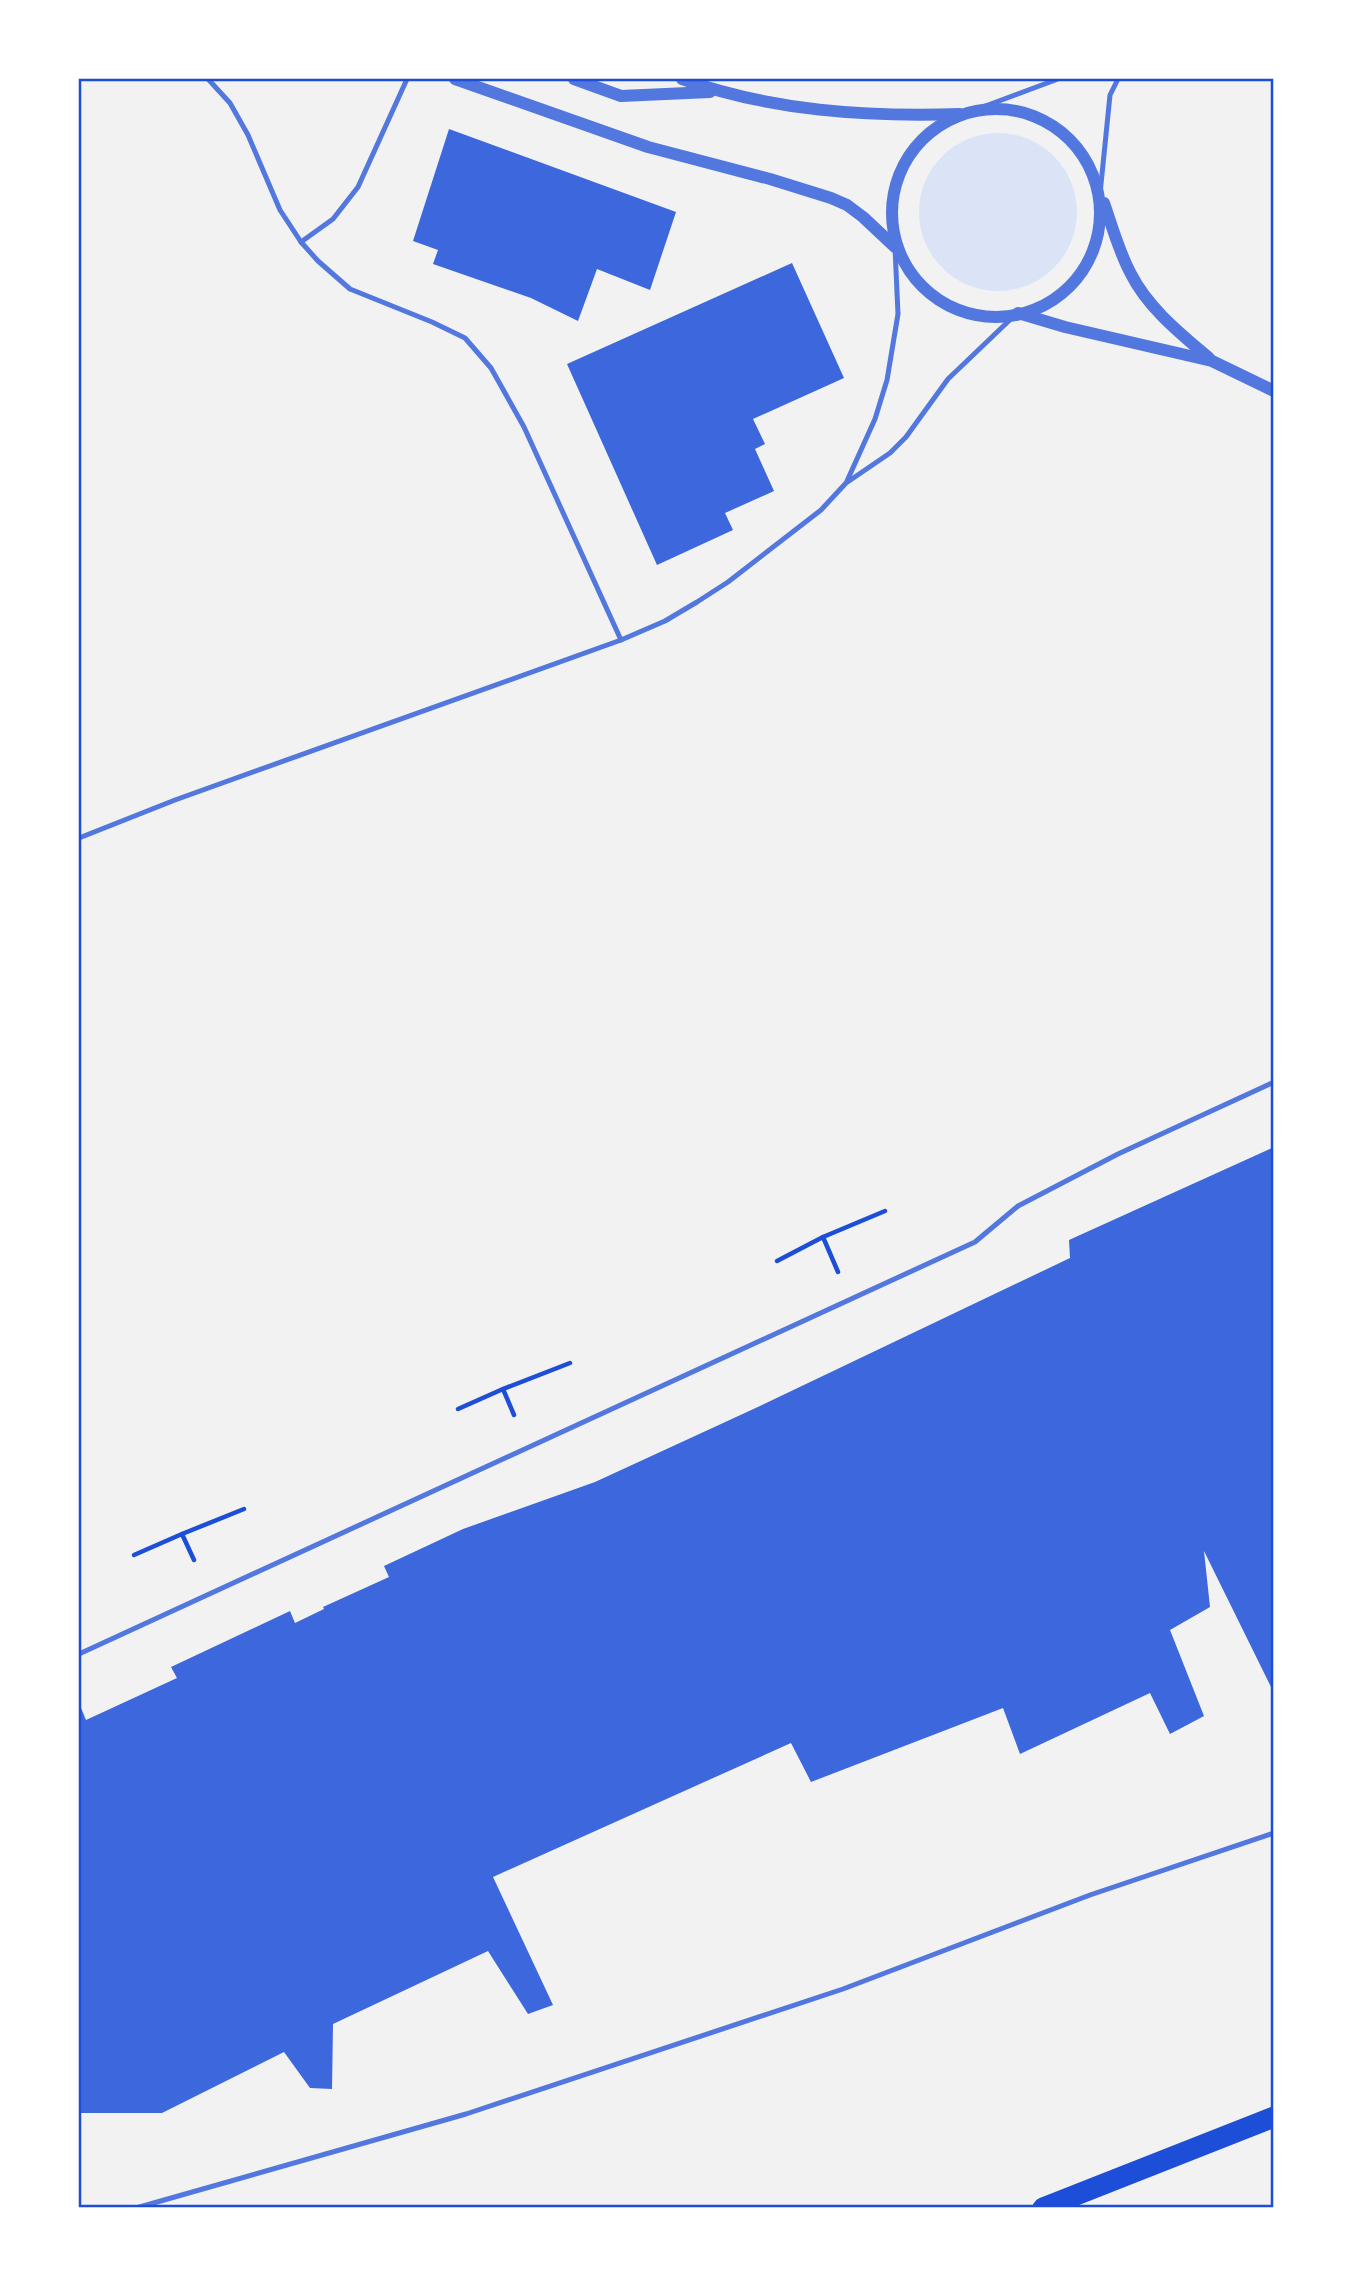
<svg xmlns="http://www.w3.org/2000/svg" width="1353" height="2287" viewBox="0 0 1353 2287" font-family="Raleway,sans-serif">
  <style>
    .green { fill: #dbe4f7 }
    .building { fill: #3d67dc }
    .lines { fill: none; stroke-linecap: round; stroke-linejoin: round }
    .path { stroke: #1d4ed8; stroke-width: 4.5 }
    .service { stroke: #5277de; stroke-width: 5 }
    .tertiary { stroke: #5277de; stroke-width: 12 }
    .motorway { stroke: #1d4ed8; stroke-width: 21 }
    .neatline { fill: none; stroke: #1d4ed8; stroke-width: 2.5 }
  </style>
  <rect width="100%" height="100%" fill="#f2f2f2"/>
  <circle class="green" cx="998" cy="212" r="79"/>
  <g class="building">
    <path d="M449,129L676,212L650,290L597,269L578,321L531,298L433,264L438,250L413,241Z"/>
    <path d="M792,263L844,378L753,419L765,444L755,449L774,491L725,513L733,530L657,565L567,364Z"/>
    <path d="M1274,1147V1693L1204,1551L1210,1607L1170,1630L1204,1716L1170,1734L1150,1693L1020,1754L1003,1708L811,1782L791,1743L493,1877L553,2005L528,2014L488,1951L333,2024L332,2089L310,2088L284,2052L162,2113H79V1703L86,1720L177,1678L171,1667L290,1611L295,1623L324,1609L323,1607L389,1577L384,1566L463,1529L595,1482L760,1406L1070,1258L1069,1240Z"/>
  </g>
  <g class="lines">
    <g class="path">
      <path d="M777,1261L823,1237"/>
      <path d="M838,1272L823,1237L885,1211"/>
      <path d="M458,1409L503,1389"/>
      <path d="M514,1415L503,1389L570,1363"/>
      <path d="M134,1555L182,1534"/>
      <path d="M194,1560L182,1534L244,1509"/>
    </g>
    <g class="service">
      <path d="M208,79L230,103L248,135L280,210L301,242L318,261L350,289L432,322L465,338L491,368L524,427L621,640"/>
      <path d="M964,114L1058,79"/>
      <path d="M1100,194L1110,95L1118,79"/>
      <path d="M301,242L333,219L358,187L407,79"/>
      <path d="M847,481L875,419L887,380L898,314L895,248"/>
      <path d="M79,838L175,800L621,640L665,621L697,602L728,582L821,510L846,483L890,453L906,437L948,379L1016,314"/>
      <path d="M79,1654L975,1242L1018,1206L1118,1154L1274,1082"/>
      <path d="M136,2208L466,2114L843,1989L1090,1895L1274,1833"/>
    </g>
    <g class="tertiary">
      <path d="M455,79L648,147L770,179L831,198L847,205L863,217L895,247"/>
      <path d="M574,79L621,96L710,92"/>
      <path d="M682,79C772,111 866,117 960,114"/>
      <circle cx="996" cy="213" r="104"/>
      <path d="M1104,203C1112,226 1119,252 1131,274C1148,308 1181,334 1209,358"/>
      <path d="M1018,313L1065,327L1212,361L1274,391"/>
    </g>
    <path class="motorway" d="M1043,2208L1274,2117"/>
  </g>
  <rect width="1353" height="2287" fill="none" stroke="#ffffff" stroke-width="161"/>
  <rect x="80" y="80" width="1192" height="2126" class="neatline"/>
</svg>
